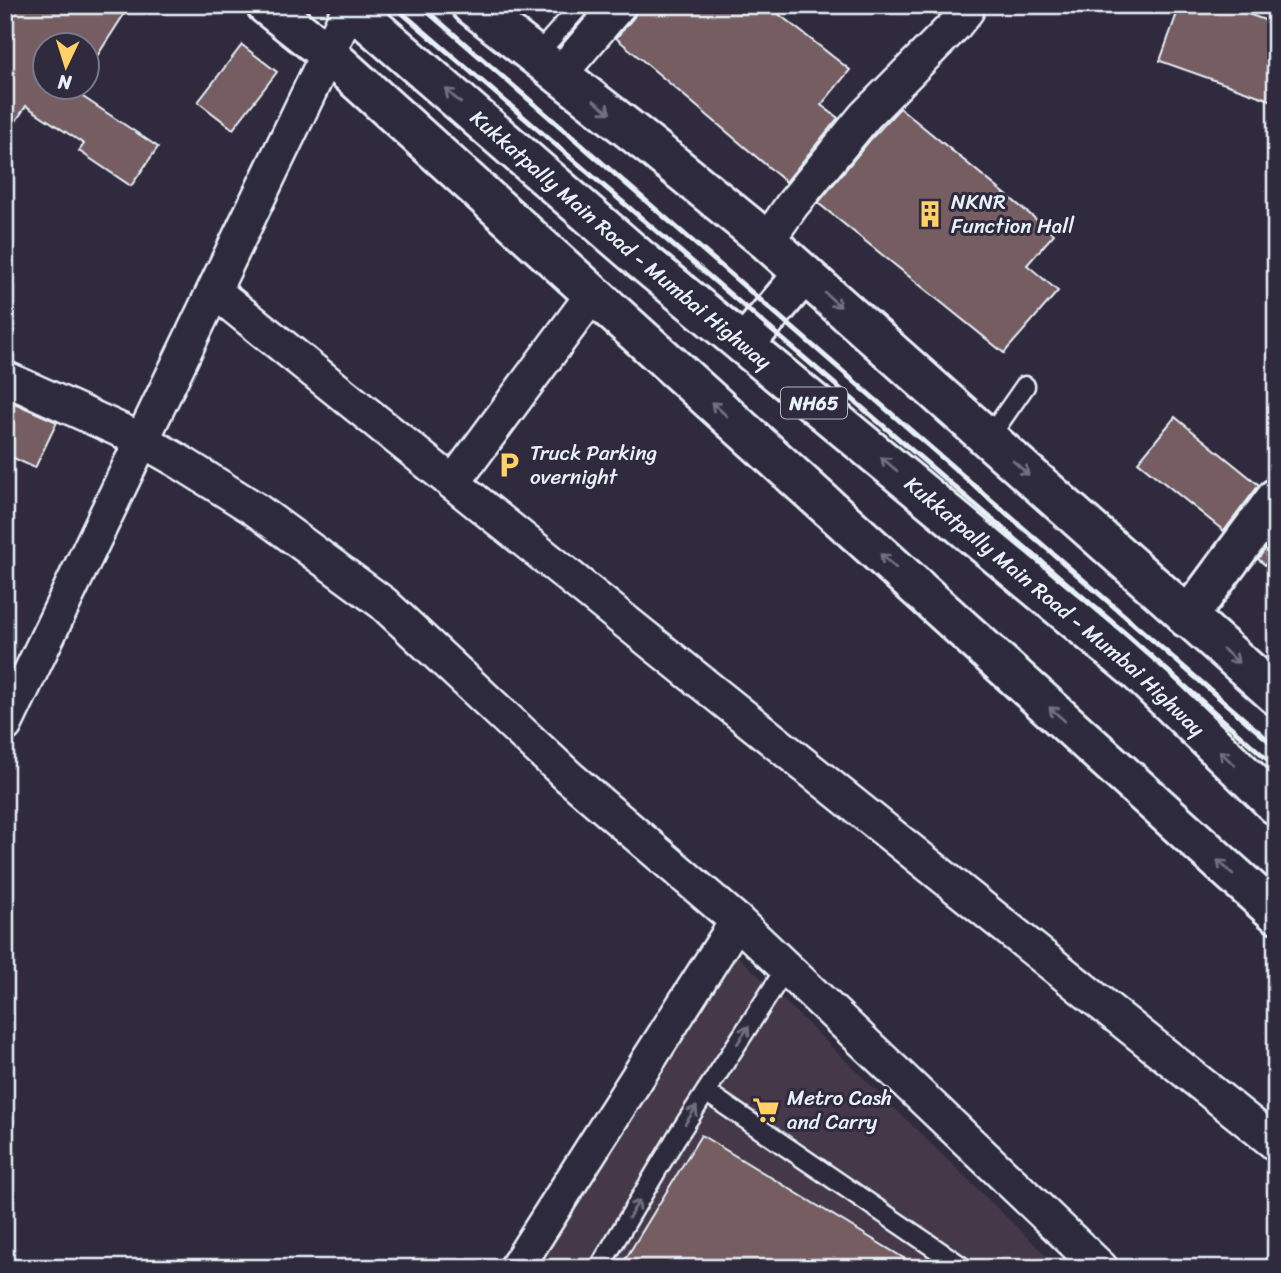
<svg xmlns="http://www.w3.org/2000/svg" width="1281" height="1273" viewBox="0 0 1281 1273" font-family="Sriracha,sans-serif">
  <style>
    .built { fill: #443948 }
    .building { fill: #745d62; stroke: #e8f1f8; stroke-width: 2 }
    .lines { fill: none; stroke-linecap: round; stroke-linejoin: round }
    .service-casing { stroke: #e8f1f8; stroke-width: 23 }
    .minor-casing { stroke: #e8f1f8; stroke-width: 38 }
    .tertiary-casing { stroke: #e8f1f8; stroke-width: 44 }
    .trunk-casing { stroke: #e8f1f8; stroke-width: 44 }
    .service { stroke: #2f2a3d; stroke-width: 18 }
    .minor { stroke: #2f2a3d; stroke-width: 33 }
    .tertiary { stroke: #2f2a3d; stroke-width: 38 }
    .trunk { stroke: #2f2a3d; stroke-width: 38 }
    .rail { stroke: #e8f1f8; stroke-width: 5 }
    .oneway { stroke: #70707e }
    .labels { text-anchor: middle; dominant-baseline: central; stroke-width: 6; stroke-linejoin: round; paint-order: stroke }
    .shield { fill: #2f2a3d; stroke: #b0b5c0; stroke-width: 2 }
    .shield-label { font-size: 19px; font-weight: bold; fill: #e8f1f8 }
    .poi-label { font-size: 21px; fill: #e8f1f8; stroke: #2f2a3d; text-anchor: start }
    .street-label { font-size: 21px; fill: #e8f1f8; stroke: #2f2a3d }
  </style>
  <rect width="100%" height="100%" fill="#2f2a3d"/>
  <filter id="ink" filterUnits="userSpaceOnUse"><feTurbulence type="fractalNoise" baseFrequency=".0143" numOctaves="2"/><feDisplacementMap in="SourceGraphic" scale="14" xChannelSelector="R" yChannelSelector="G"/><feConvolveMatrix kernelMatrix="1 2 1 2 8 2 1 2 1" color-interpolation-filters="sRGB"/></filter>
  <g filter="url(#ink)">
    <path class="built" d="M734,952L1059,1268H538Z"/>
    <g class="building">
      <path d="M5,5H130L88,70V46H46V88H76L74,91L158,147L131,186L79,151L84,144L26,106L5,138Z"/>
      <path d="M638,5H767L850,70L821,105L838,118L786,182L616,38L634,17Z"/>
      <path d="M1180,5H1223L1276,24V102L1160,61Z"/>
      <path d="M242,45L277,72L233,129L198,102Z"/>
      <path d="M900,108L1054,234L1027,265L1058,291L1004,353L818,203L870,140Z"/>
      <path d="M5,399L57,422L35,468L5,454Z"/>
      <path d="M1175,417L1259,485L1224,531L1138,462Z"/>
      <path d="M1276,535V574L1258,559Z"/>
      <path d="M701,1135L920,1268H620Z"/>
    </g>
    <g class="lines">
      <defs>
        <g id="service">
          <path d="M536,56L581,5"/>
          <path d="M988,439L1025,386"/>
          <path d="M706,1092L964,1268"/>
          <path d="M599,1268L676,1138L786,968"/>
        </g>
        <g id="minor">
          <path d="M560,74L619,5"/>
          <path d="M767,241L792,205L865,116L955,25L967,10L966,5"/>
          <path d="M214,291L1276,1144"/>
          <path d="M5,378L142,440L177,460L255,509L383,603L569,777L737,921L516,1268"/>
          <path d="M453,483L593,294"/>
          <path d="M5,725L350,7"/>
          <path d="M737,921L1101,1268"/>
        </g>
        <g id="tertiary">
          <path d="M266,5L328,54L1276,913"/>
          <path d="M1187,618L1276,498"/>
        </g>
        <g id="trunk">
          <path id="s1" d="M348,5L639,258L1136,670L1276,805"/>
          <path d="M471,5L653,148L767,241L1276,695"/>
          <path d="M744,345L804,274"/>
        </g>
      </defs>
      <use href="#service" class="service-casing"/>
      <use href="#minor" class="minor-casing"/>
      <use href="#tertiary" class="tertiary-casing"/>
      <use href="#trunk" class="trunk-casing"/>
      <use href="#service" class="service"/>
      <use href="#minor" class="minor"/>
      <use href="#tertiary" class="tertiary"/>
      <use href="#trunk" class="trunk"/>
      <g class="rail">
        <path d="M393,5L1127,635L1276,767"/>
        <path d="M420,5L1276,747"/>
      </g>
    </g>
    <defs><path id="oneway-shaft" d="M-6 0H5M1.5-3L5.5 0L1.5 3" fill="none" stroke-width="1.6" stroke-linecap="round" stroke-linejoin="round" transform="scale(1.75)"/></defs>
    <g class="oneway">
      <use href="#oneway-shaft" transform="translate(453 96) rotate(-139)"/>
      <use href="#oneway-shaft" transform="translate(602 107) rotate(38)"/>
      <use href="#oneway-shaft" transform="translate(833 300) rotate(42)"/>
      <use href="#oneway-shaft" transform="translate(719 409) rotate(-138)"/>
      <use href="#oneway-shaft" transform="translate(889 464) rotate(-140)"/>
      <use href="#oneway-shaft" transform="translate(1021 468) rotate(42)"/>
      <use href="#oneway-shaft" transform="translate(888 561) rotate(-138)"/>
      <use href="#oneway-shaft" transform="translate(1231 656) rotate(41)"/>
      <use href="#oneway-shaft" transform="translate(1057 714) rotate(-138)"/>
      <use href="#oneway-shaft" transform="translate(1227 758) rotate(-136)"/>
      <use href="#oneway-shaft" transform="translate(1225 867) rotate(-138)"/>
      <use href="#oneway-shaft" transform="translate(743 1035) rotate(-57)"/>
      <use href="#oneway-shaft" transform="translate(691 1115) rotate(-57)"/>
      <use href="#oneway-shaft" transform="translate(634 1209) rotate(-59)"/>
    </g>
  </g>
  <defs>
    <symbol id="building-bare" viewBox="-9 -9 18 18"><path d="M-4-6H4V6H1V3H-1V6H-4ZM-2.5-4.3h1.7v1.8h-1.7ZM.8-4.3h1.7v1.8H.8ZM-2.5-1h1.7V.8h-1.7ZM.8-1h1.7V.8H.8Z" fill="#ffd166" stroke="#2f2a3d" stroke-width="2.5" paint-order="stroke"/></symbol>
    <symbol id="parking-bare" viewBox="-9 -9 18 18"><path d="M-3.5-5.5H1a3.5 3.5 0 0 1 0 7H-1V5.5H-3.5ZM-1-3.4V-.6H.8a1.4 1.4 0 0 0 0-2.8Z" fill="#ffd166" stroke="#2f2a3d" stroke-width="2.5" paint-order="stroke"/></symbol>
    <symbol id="supermarket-bare" viewBox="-9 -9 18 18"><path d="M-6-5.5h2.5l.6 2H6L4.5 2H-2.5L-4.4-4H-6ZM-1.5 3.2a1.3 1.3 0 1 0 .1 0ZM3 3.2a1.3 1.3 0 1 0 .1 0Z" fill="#ffd166" stroke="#2f2a3d" stroke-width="2.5" paint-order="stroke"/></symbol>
  </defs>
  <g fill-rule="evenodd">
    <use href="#building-bare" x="911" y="195" width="38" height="38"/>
    <use href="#parking-bare" x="490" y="446" width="38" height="38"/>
    <use href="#supermarket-bare" x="747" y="1091" width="38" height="38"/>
  </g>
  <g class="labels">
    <rect class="shield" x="781" y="387.5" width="66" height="31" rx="5"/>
    <g class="shield-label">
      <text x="814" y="403">NH65</text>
    </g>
    <g class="poi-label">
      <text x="951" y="202">NKNR<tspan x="951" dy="24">Function Hall</tspan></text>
      <text x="530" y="453">Truck Parking<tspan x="530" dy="24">overnight</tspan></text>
      <text x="787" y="1098">Metro Cash<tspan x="787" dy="24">and Carry</tspan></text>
    </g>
    <g class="street-label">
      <text stroke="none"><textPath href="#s1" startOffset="360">Kukkatpally Main Road - Mumbai Highway</textPath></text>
      <text stroke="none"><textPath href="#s1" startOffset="928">Kukkatpally Main Road - Mumbai Highway</textPath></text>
    </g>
  </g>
  <rect width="1281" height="1273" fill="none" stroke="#2f2a3d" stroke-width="28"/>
  <rect x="14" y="14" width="1253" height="1245" fill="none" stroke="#e8f1f8" stroke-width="2.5" filter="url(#ink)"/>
  <g transform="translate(66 66) rotate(184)"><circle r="33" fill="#2f2a3d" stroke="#797a88" stroke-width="2"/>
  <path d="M0-5L12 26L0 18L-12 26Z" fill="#ffd166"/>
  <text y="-10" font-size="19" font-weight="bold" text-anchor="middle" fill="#e8f1f8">N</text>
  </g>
</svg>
